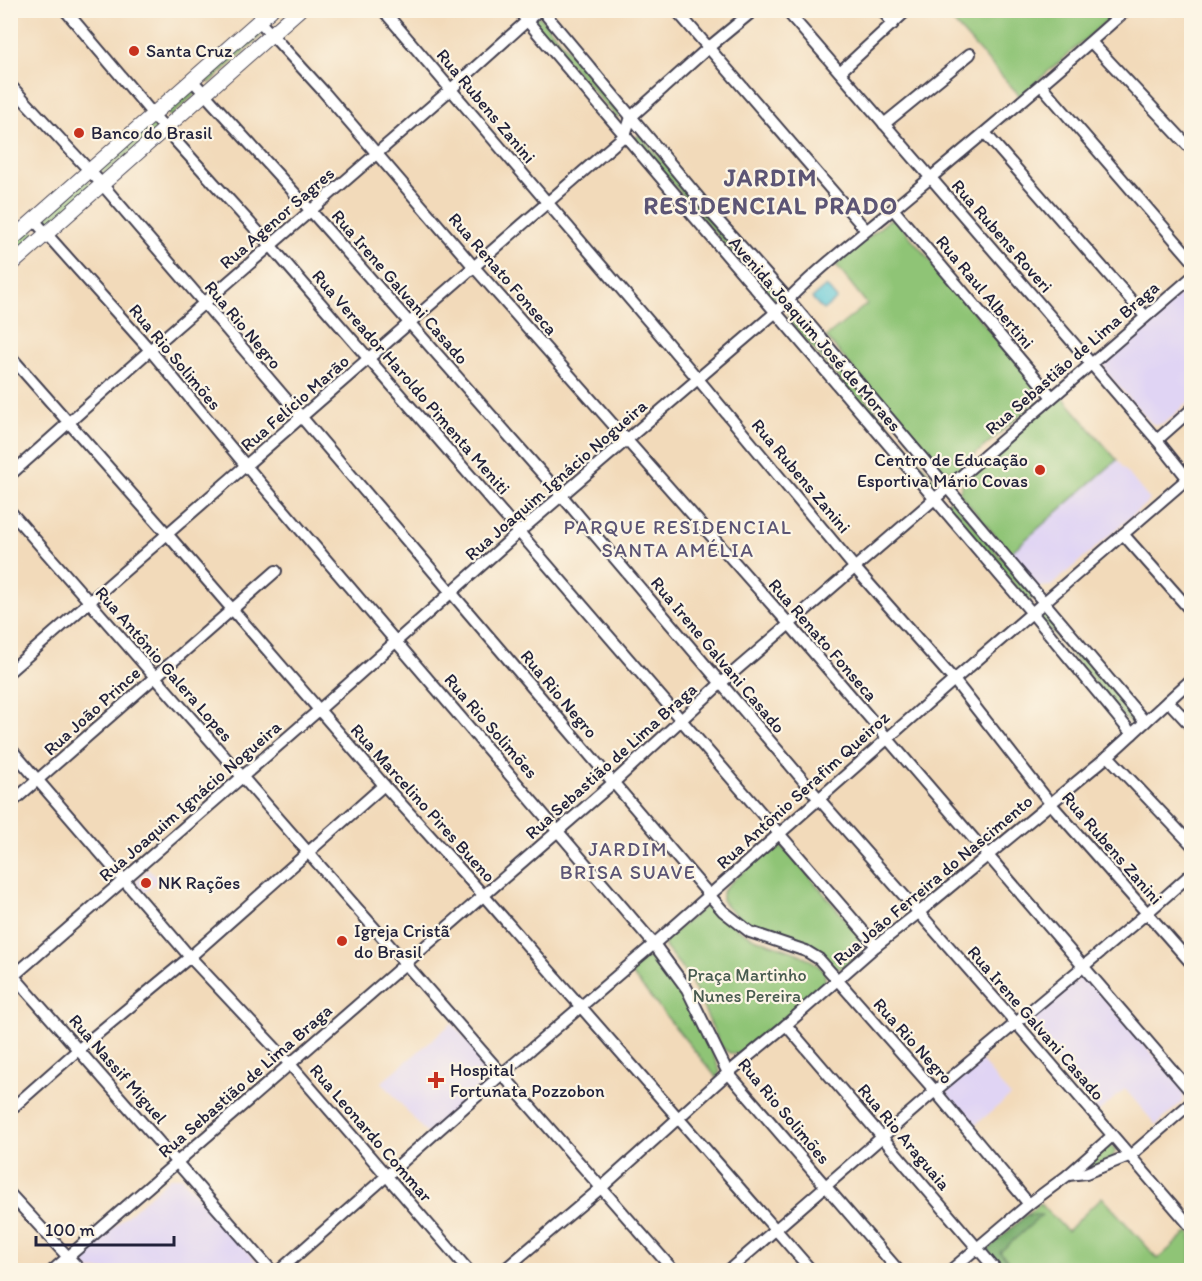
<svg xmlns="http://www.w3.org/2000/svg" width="1202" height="1281" viewBox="0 0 1202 1281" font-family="Itim,sans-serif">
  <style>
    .built { fill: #e0d4f4 }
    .green { fill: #8fc476; stroke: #587358; stroke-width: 1.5 }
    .forest { fill: #73aa67; stroke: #4a6651; stroke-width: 1.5 }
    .water { fill: #5dc8d7; stroke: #407589; stroke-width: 1.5 }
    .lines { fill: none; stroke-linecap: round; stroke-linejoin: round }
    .minor-casing { stroke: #413e4e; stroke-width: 14 }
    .major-casing { stroke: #413e4e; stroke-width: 16 }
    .minor { stroke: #fff; stroke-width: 10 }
    .major { stroke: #fff; stroke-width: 14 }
    .poi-dot { fill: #c8321e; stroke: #fcf5e5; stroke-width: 2 }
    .labels { text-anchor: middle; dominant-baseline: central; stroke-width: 4.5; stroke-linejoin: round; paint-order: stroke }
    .poi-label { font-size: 18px; fill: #22223b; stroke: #fcf5e5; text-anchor: start }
    .street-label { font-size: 18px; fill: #22223b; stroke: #fcf5e5 }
    .park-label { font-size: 18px; fill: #485b50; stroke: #fcf5e5 }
    .neighbourhood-label { font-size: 20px; letter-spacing: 1.5px; fill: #5c5575; stroke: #fcf5e5 }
    .district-label { font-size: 24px; font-weight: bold; letter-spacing: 1.5px; fill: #5c5575; stroke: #fcf5e5 }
  </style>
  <rect width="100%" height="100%" fill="#fcf5e5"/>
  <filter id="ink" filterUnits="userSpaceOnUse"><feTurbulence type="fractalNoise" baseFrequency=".0167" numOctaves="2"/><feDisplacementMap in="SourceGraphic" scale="12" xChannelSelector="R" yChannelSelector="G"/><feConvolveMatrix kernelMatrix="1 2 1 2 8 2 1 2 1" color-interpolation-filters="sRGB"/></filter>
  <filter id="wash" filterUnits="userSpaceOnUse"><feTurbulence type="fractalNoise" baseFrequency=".008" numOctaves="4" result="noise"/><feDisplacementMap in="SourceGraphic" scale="24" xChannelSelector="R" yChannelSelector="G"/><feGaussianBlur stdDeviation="1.35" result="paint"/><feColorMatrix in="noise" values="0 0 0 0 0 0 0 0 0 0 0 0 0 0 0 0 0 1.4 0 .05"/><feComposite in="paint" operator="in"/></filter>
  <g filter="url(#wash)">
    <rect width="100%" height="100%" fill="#f2daba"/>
    <g class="built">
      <path d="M1191,285V399L1166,422L1157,425L1151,423L1106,372L1104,365L1109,356Z"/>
      <path d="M1117,460L1150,500L1051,586L1039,587L1010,553Z"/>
      <path d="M148,869L159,880L144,893L137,885L136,880Z"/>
      <path d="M1085,977L1181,1086L1184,1095L1182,1102L1156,1125L1125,1089L1098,1112L1029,1029V1021L1079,978Z"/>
      <path d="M452,1023L491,1068L492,1074L489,1078L427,1134L382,1082Z"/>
      <path d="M980,1059L1010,1096L973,1127L948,1099L947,1093L949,1085Z"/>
      <path d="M171,1177H181L261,1266V1270H89L81,1261L82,1255Z"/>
    </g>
    <g class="green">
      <path d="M943,11H1118L1020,96Z"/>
      <path d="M539,16L621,111L619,117H616L534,23L533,19Z"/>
      <path d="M259,29L263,34L210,83L206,79L208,73Z"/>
      <path d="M192,88L199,91L170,117L166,113L168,108Z"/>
      <path d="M150,125H154L158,129L104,174L101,170L102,165Z"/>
      <path d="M640,135L779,296L778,298L771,299L634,138Z"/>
      <path d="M84,181H88L92,186L51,223L47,220L48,215Z"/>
      <path d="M889,220H896L1037,387V401L957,470H940L826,337L867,304L836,265Z"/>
      <path d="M30,229L37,234L11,261V246Z"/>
      <path d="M789,312H793L939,485L938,488H931L788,319Z"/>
      <path d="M1061,395L1117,460L1010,553L959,493L964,480Z"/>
      <path d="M950,499L952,500L1035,597L1034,599L1027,600L946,505Z"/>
      <path d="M1042,607L1137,719L1135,723L1130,724L1039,617L1038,610Z"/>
      <path d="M779,846L789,852L863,940L862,951L842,968H835C803,942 745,934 722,900V893L726,887L771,848Z"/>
      <path d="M704,907H713C724,917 735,929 750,936C776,948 805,950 825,972V982L821,986L743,1053C733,1055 728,1054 721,1046L689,977L665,947V940Z"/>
      <path d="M655,956C679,971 709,1043 720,1071L717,1078L629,971L645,959Z"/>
      <path d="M1111,1145L1116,1150L1112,1158L1085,1170L1081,1169L1107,1146Z"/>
      <path d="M1102,1197L1158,1259L1189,1231L1191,1233V1270H1000L988,1249L1040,1203L1067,1231Z"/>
    </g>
    <path class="forest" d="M1026,1215H1042L1000,1252L1016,1270H1000L987,1253L988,1249Z"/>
    <path class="water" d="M826,286L837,299L823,310L812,298Z"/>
  </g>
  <g filter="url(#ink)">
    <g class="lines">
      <defs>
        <g id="minor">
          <path d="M65,10L173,138L270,245L519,532L876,946"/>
          <path d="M383,10L698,379L855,568L954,680L1050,803L1192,964"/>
          <path d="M518,10L1032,613L1132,734"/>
          <path d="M542,10L714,216L788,299L1145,722"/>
          <path d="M676,10L866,230"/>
          <path d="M786,10L1157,440L1192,484"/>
          <path d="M882,10L893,24"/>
          <path d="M260,22L323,91L474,267L790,625L1192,1093"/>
          <path d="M1091,42L1192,150"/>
          <path d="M840,72L907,10"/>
          <path d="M192,80L310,210L562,496L819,799L1016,1023L1192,1228"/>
          <path d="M10,85L100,182L205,304L723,911L750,932L806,951L819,959L935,1091L1029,1204"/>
          <path d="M1041,85L1192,260"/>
          <path d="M884,124L970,54"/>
          <path d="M985,133L1145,316"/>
          <path d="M893,209L1052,397"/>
          <path d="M34,220L150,350L247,467L654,944L687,989L728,1073L898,1270"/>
          <path d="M10,356L168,535L384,785L484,896L811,1270"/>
          <path d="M1157,440L1192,409"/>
          <path d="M10,475L150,350L450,90L539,10"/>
          <path d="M10,511L673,1270"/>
          <path d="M1123,534L1192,612"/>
          <path d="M10,671L625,135L631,117L708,48L754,10"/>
          <path d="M1168,701L1192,727"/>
          <path d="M10,748L190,957L289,1063L468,1270"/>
          <path d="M1108,756L1192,845"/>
          <path d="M10,804L276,571"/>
          <path d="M11,973L271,1270"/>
          <path d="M10,979L319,710L519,532L776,312C811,274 853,242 893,209C971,144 1050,79 1126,10"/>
          <path d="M786,1025L996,1270"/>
          <path d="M10,1110L79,1049L190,957L384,785"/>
          <path d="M1068,1175L1086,1173L1131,1155L1192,1102"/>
          <path d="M10,1194L80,1270"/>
          <path d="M53,1270L613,783L721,683L1192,277"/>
          <path d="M280,1270L502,1074L654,944L954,680L1187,479"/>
          <path d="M504,1270L601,1188L728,1073L786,1025L876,946L917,914L1108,756L1192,679"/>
          <path d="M729,1270L935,1091L1147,913L1192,873"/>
          <path d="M951,1270L1029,1204L1068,1175L1112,1136"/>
        </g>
        <g id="major">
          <path d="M10,241L271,10"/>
          <path d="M10,266L299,10"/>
        </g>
      </defs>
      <use href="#minor" class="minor-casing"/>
      <use href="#major" class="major-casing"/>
      <use href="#minor" class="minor"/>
      <use href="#major" class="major"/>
    </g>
  </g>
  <g class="poi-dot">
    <circle cx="134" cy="51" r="6"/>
    <circle cx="79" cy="133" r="6"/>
    <circle cx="1040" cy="470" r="6"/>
    <circle cx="146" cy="883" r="6"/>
    <circle cx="342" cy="941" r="6"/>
    <path d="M433 1071h6v6h6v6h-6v6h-6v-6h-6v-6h6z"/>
  </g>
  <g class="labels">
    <g class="poi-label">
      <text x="146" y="51">Santa Cruz</text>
      <text x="91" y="133">Banco do Brasil</text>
      <text x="1028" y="460" text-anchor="end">Centro de Educação<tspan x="1028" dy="21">Esportiva Mário Covas</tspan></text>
      <text x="158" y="883">NK Rações</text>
      <text x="354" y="931">Igreja Cristã<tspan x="354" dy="21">do Brasil</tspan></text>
      <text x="450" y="1070">Hospital<tspan x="450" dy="21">Fortunata Pozzobon</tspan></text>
    </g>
    <g class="street-label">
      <text transform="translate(486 106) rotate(50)">Rua Rubens Zanini</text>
      <text transform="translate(277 218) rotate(-41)">Rua Agenor Sagres</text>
      <text transform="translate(1002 236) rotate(49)">Rua Rubens Roveri</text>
      <text transform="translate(503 274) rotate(49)">Rua Renato Fonseca</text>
      <text transform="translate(400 287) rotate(49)">Rua Irene Galvani Casado</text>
      <text transform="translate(985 292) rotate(50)">Rua Raul Albertini</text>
      <text transform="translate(243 325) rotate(50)">Rua Rio Negro</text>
      <text transform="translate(815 334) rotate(49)">Avenida Joaquim José de Moraes</text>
      <text transform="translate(175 357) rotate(50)">Rua Rio Solimões</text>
      <text transform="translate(1072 358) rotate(-41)">Rua Sebastião de Lima Braga</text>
      <text transform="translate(411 382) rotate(49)">Rua Vereador Haroldo Pimenta Meniti</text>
      <text transform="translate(295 403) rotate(-41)">Rua Felício Marão</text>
      <text transform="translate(801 476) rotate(50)">Rua Rubens Zanini</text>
      <text transform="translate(556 480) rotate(-41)">Rua Joaquim Ignácio Nogueira</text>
      <text transform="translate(823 640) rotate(49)">Rua Renato Fonseca</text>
      <text transform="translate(718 655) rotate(50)">Rua Irene Galvani Casado</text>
      <text transform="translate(164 664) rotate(49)">Rua Antônio Galera Lopes</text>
      <text transform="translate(559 694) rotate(50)">Rua Rio Negro</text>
      <text transform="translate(92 711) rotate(-42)">Rua João Prince</text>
      <text transform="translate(491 726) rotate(49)">Rua Rio Solimões</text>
      <text transform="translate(611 761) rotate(-42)">Rua Sebastião de Lima Braga</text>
      <text transform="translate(803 790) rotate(-42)">Rua Antônio Serafim Queiroz</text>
      <text transform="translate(190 801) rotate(-41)">Rua Joaquim Ignácio Nogueira</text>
      <text transform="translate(423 803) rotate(48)">Rua Marcelino Pires Bueno</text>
      <text transform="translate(1112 848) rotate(49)">Rua Rubens Zanini</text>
      <text transform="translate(933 880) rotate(-40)">Rua João Ferreira do Nascimento</text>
      <text transform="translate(1036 1023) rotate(49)">Rua Irene Galvani Casado</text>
      <text transform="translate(913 1041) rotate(48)">Rua Rio Negro</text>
      <text transform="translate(118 1069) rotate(49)">Rua Nassif Miguel</text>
      <text transform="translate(245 1081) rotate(-41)">Rua Sebastião de Lima Braga</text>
      <text transform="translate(784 1111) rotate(50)">Rua Rio Solimões</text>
      <text transform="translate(371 1133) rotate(49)">Rua Leonardo Commar</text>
      <text transform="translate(904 1137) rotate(50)">Rua Rio Araguaia</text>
    </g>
    <g class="park-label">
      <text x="747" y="975">Praça Martinho<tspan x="747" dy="21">Nunes Pereira</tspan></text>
    </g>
    <g class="neighbourhood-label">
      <text x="678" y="527">PARQUE RESIDENCIAL<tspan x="678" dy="23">SANTA AMÉLIA</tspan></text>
      <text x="628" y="849">JARDIM<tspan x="628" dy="23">BRISA SUAVE</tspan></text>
    </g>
    <g class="district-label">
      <text x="771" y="177">JARDIM<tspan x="771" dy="28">RESIDENCIAL PRADO</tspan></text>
    </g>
  </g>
  <rect width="1202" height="1281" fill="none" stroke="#fcf5e5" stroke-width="36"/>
  <path d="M36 1236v9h138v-9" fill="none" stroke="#22223b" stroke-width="3"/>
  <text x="45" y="1236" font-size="18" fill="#22223b" stroke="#fcf5e5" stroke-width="4.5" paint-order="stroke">100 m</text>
</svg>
